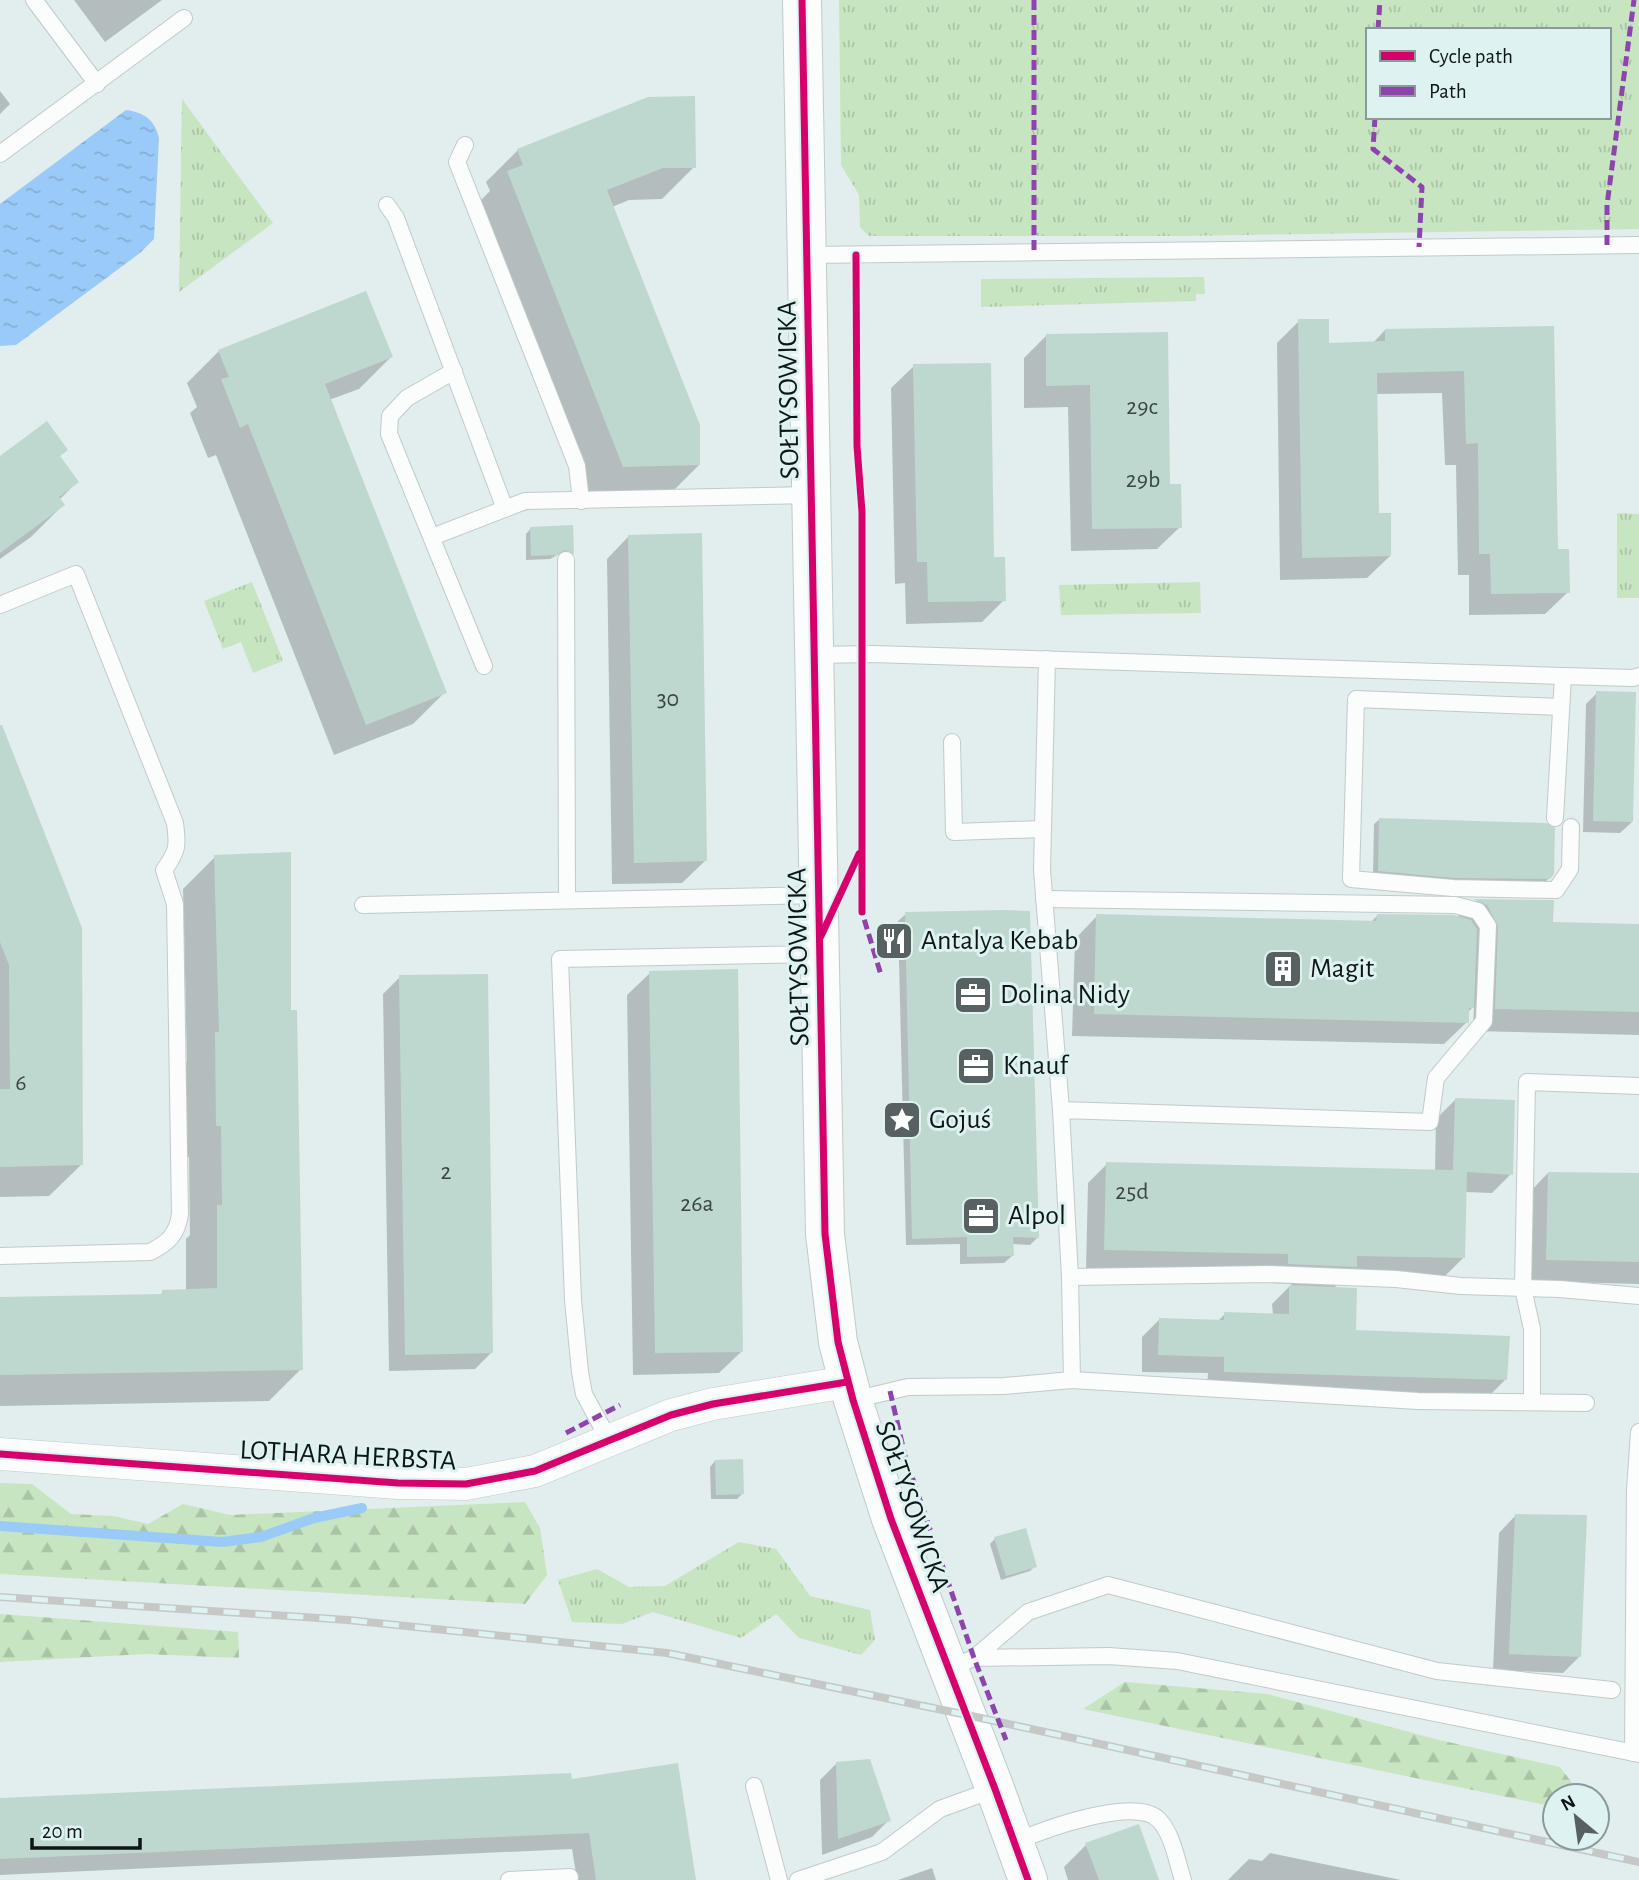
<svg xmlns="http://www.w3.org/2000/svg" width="1639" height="1880" viewBox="0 0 1639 1880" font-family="'Alegreya Sans',sans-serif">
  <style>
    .grass { fill: url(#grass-tufts); fill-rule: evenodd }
    .forest { fill: url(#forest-firs) }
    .water { fill: url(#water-ripples) }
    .shadow { fill: #0003 }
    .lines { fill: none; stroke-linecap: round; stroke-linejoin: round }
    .stream { stroke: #9acbf8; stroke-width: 10 }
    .building { fill: #bfd8cf }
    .lane-casing { stroke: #c1caca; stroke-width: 18 }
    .street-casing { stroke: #c1caca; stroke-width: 33 }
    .secondary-casing { stroke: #c1caca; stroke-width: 40 }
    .lane { stroke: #fbfcfc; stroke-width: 16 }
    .street { stroke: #fbfcfc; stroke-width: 32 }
    .secondary { stroke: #fbfcfc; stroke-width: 38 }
    .rail-casing { stroke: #c6c8c8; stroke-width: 8 }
    .rail { stroke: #ddf2f1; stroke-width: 5; stroke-dasharray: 16; stroke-linecap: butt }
    .quiet { stroke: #8e44ad; stroke-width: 5; stroke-dasharray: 10 5; stroke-linecap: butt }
    .cycleway-casing { stroke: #ddf2f1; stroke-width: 11 }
    .cycleway { stroke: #d6006c; stroke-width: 7 }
    .labels { text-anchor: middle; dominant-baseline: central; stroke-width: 6; stroke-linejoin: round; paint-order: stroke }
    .number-label { font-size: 24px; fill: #3a4644 }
    .street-label { font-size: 28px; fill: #0e1515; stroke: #ddf2f1 }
    .poi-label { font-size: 28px; fill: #0e1515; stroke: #ddf2f1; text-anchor: start }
  </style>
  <defs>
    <pattern id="grass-tufts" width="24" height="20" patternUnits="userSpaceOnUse" patternTransform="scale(1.75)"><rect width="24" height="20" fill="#c7e5c1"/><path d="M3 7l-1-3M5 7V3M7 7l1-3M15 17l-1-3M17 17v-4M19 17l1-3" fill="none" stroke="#aac4a5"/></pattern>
    <pattern id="forest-firs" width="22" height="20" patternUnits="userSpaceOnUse" patternTransform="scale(1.75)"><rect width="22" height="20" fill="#c7e5c1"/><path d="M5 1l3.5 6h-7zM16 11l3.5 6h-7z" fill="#aac4a5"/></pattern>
    <pattern id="water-ripples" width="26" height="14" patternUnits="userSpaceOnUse" patternTransform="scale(1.75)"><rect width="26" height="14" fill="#9acbf8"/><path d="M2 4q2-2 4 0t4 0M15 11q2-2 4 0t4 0" fill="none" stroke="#84add4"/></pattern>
  </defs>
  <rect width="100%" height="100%" fill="#e2eded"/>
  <g class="grass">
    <path d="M839,0H1639V229L1179,236H869L860,227L859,195L841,165ZM1368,30H1609V117H1368Z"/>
    <path d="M182,99L273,223L179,292Z"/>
    <path d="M1204,277L1205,294H1196V301L981,307V279Z"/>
    <path d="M1617,513L1639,514V598H1617Z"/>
    <path d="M252,582L283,661L253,673L241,642L223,649L204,601Z"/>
    <path d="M1200,582L1201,613L1061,615L1059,585Z"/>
    <path d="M739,1542L776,1549L810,1596L870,1610L875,1640L861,1655L799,1638L776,1614L741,1638L653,1612L622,1624L572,1622L558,1580L597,1569L629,1587L665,1586Z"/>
  </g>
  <g class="forest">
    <path d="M0,1483L32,1484L71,1514L113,1516L148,1524L183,1504L230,1515L525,1502L540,1528L547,1575L525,1604L0,1574Z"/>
    <path d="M0,1614L238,1632L239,1658L145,1654L0,1662Z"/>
    <path d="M1125,1682L1267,1694L1439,1740L1560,1767L1582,1796H1555V1807L1083,1709Z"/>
  </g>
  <path class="water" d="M126,110C145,113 154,119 159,138L154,239L140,253L16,345L0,346V204Z"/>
  <g class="shadow">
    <path d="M74,0H162L105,42Z"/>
    <path d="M0,91L10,104L0,114Z"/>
    <path d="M518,150L694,167L662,199L629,200L612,207L699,465L667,497L591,498L476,205L490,191L486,182Z"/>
    <path d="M1299,321L1327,345L1372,344L1385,330L1552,328L1556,551L1568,592L1545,614L1469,615V575H1458L1456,465H1445L1442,393L1376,394L1377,515L1390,556L1367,578L1280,580L1277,343Z"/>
    <path d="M1166,334L1168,486L1180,527L1157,549L1071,551L1068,407L1024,408V358L1046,336Z"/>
    <path d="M219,351L391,357L359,389L329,400L445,692L413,724L334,755L216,455L208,458L190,413L197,407L187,383Z"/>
    <path d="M914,366L992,559L1004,600L982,622L906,624L905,583L895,584L891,388Z"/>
    <path d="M58,457L77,482L59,500L63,505L31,537L0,559V458Z"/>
    <path d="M531,528L573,553L568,558L559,554L550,559L526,560V534Z"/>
    <path d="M629,536L705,861L682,883L612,884L607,559Z"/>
    <path d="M1597,693L1632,822L1620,833L1583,832L1586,704Z"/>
    <path d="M0,725L81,1165L49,1196L0,1197Z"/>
    <path d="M1380,819L1549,878L1544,884L1447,882L1373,875L1374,824Z"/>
    <path d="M215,857L289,1012L301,1369L269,1401L0,1406V1298L159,1296L163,1292L186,1291V1239L190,1235L189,1157H185L183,1066L187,1062L183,889Z"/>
    <path d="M1474,901L1552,902L1551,923L1639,925V1035L1473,1031L1474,1006L1467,1013V1022L1444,1044L1072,1036L1075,939L1097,916L1371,922L1377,916L1456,918Z"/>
    <path d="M906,914L1037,1238L1030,1245L1012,1244V1256L1004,1263L960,1264V1244L906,1245L898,921Z"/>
    <path d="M650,973L742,1351L719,1373L633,1375L627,995Z"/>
    <path d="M400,977L492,1352L475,1369L389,1371L383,994Z"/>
    <path d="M1455,1100L1511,1174L1492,1193L1465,1192L1464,1257L1444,1277L1347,1275L1333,1289L1355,1331L1506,1379L1489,1396L1207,1388L1208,1373L1142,1372V1337L1159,1320L1217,1322L1225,1314L1273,1315L1272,1304L1292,1284L1270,1283L1269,1273L1086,1269L1088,1183L1107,1164L1435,1171L1436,1119Z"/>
    <path d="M1548,1173L1639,1175V1284L1524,1281L1526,1196Z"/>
    <path d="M715,1461L742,1494L737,1499H711L710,1467Z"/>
    <path d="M1516,1515L1580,1656L1563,1673L1493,1670L1499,1533Z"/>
    <path d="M995,1539L1035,1566L1030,1571L1001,1580L990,1544Z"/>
    <path d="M837,1763L889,1820L872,1837L822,1855L820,1780Z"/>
    <path d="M570,1781L694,1880H577L572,1849L0,1875V1800Z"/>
    <path d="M1086,1845L1157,1880H1068L1064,1867Z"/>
    <path d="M1270,1853L1401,1880H1228L1249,1859L1262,1861Z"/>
    <path d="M932,1868L936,1880H898Z"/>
  </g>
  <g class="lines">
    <path class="stream" d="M0,1526L222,1542L261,1537L314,1518L362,1508"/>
  </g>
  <g class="building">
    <path d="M695,96L696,168H663L607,190L700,425V465L623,467L507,171L523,165L517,149L648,97Z"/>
    <path d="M366,291L393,357L325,384L447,693L366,725L248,424L240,428L221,379L229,377L218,350Z"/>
    <path d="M1298,319H1329V343L1385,341V329L1554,326L1558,549H1569L1570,593L1491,594L1490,554H1479L1478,443L1466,444L1464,371L1377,373L1379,513H1391V556L1302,558Z"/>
    <path d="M1168,332L1170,484H1181L1182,528L1092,529L1090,385L1046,386V334Z"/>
    <path d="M991,363L994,557H1005L1006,601L928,602L927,562H917L913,364Z"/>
    <path d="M47,421L68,450L60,456L79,482L59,497L65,505L0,553V456Z"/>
    <path d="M573,525L574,554L565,550L557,555L531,556L530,527Z"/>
    <path d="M702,533L707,861L634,863L628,535Z"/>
    <path d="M1596,691L1636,692L1633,822L1593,821Z"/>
    <path d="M0,725H2L82,928L83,1165L0,1167V1089H10L9,965L0,942Z"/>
    <path d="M1379,818L1546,823L1555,828L1554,874L1550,879L1454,878L1378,871Z"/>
    <path d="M291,852V1010H297L303,1370L0,1375V1297L162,1294V1290L217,1288V1205H222L221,1126H216L215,1032H219L214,855Z"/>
    <path d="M1473,899L1554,900L1553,922L1639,924V1012L1495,1009L1498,926L1487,905Z"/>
    <path d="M1005,910L1030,911L1039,1238L1013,1237L1014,1256L967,1257V1237L912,1239L905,912Z"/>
    <path d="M1096,914L1376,921L1377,914L1454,915L1471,920L1477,929L1474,1008H1469V1023L1094,1014Z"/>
    <path d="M738,969L743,1352L655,1353L649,971Z"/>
    <path d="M488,974L493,1353L405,1355L399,975Z"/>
    <path d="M1455,1098L1515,1100L1513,1175L1467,1172L1465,1258L1357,1256V1267L1288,1264V1254L1104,1250L1106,1162L1453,1170Z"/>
    <path d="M1548,1172L1639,1173V1262L1546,1260Z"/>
    <path d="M1289,1285L1357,1288L1356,1330L1510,1336L1507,1380L1224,1372V1357L1158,1355L1159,1318L1224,1320V1312L1289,1314Z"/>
    <path d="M743,1459L744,1494L716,1495L715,1460Z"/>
    <path d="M1515,1514L1587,1515L1581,1657L1509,1654Z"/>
    <path d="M1026,1528L1037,1567L1006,1576L994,1537Z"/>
    <path d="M870,1759L891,1821L838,1839L836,1762Z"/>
    <path d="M678,1763L696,1880H596L589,1833L0,1859V1798L571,1773L572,1779Z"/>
    <path d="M1139,1824L1159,1880H1099L1085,1843Z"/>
  </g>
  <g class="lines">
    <defs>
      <g id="lane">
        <path d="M34,0L97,84"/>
        <path d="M465,145L457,162L577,466L581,501"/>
        <path d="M0,154L184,18"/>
        <path d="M387,205L396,218L505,509"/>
        <path d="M808,255L1639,245"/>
        <path d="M454,371L407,398L390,416L389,434L484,666"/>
        <path d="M432,537L525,501L812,495"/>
        <path d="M566,560L567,900"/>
        <path d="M0,605L76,574L175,823C178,846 178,851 164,870L175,904L180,1214C177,1235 168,1243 150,1252L0,1256"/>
        <path d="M815,655L873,654L1563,676L1633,678L1639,676"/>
        <path d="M1047,659L1042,870L1061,1110"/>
        <path d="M1561,707L1356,699L1351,879L1453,888L1556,890L1570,869L1571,827"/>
        <path d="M952,742L954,832L1043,829"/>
        <path d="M1555,818L1563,676"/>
        <path d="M1044,899L1455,905L1478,911L1488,926L1484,1021L1436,1078L1430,1122L1061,1110L1070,1277"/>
        <path d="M363,905L819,895"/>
        <path d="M1072,1380L1070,1277L1267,1274L1396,1279L1461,1286L1560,1289L1639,1296"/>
        <path d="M853,1400L908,1387L1004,1386L1072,1380L1418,1401L1586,1403"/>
        <path d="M1532,1402V1329L1523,1288L1527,1082L1639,1086"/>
        <path d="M610,1442L584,1394L580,1372L573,1300L560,959L819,954"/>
        <path d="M974,1658L1109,1656L1177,1661L1639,1754"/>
        <path d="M948,1669L974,1658L1028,1612L1108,1585L1437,1671L1612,1690"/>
        <path d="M1633,1753L1635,1490L1639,1432"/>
        <path d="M754,1786L779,1880"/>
        <path d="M1015,1842C1043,1830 1136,1795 1159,1820C1173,1835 1177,1862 1183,1880"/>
        <path d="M509,1880L570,1877"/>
        <path d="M798,1880L882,1852L940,1809L995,1789"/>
      </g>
      <path id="street" d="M0,1454L398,1483L466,1484L535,1471L671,1415L713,1404L847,1382"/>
      <path id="secondary" d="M802,0L825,1234L838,1342L853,1400L891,1519L995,1789L1028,1880"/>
    </defs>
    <use href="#lane" class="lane-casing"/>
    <use href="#street" class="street-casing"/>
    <use href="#secondary" class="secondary-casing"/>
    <use href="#lane" class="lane"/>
    <use href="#street" class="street"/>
    <use href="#secondary" class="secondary"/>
    <defs>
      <path id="rail" d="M0,1597L348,1620L667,1653L967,1715L1639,1862"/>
    </defs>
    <use href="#rail" class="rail-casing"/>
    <use href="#rail" class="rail"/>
    <g class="quiet">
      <path d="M1378,30L1380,0"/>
      <path d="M1375,117L1373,149L1422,187L1419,247"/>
      <path d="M1607,245V205L1634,0"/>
      <path d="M1034,250V0"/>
      <path d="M862,905V912L881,975"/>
      <path d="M890,1391L905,1456L974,1658L1006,1740"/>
      <path d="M566,1433L620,1405"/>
    </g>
    <defs>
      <g id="cycleway">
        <path d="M802,0L825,1234L838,1342L853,1400L891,1519L995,1789L1028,1880"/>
        <path d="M856,255L857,446L862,512V912"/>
        <path d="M821,936L859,854"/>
        <path d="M0,1454L398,1483L466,1484L535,1471L671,1415L713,1404L847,1382"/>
      </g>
    </defs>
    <use href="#cycleway" class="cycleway-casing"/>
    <use href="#cycleway" class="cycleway"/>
  </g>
  <defs>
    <symbol id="restaurant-square" viewBox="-11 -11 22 22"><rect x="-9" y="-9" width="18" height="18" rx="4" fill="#586161" stroke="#ddf2f1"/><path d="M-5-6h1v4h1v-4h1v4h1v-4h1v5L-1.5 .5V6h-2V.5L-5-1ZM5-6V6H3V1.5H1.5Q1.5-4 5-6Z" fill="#fff"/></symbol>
    <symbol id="building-square" viewBox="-11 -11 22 22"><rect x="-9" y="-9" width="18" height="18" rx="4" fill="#586161" stroke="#ddf2f1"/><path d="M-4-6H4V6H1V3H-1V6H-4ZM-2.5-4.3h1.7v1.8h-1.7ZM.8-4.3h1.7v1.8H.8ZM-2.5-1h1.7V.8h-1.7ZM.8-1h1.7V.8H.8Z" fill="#fff"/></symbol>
    <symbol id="office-square" viewBox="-11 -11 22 22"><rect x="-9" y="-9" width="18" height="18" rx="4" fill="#586161" stroke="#ddf2f1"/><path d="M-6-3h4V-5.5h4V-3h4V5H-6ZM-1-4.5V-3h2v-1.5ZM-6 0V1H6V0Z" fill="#fff"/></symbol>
    <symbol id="sight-square" viewBox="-11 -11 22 22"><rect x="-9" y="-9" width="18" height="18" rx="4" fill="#586161" stroke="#ddf2f1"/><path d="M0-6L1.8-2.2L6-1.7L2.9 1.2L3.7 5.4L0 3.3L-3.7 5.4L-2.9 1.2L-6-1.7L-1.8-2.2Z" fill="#fff"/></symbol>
  </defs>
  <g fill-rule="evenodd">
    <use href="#restaurant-square" x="872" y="919" width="44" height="44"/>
    <use href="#building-square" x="1261" y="947" width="44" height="44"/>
    <use href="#office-square" x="951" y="973" width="44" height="44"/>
    <use href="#office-square" x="954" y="1044" width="44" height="44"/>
    <use href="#sight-square" x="880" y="1098" width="44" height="44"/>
    <use href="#office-square" x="959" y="1194" width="44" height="44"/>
  </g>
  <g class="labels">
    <g class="number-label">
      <text x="1142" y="407">29c</text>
      <text x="1143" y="480">29b</text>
      <text x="668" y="699">30</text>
      <text x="21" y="1083">6</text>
      <text x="446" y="1172">2</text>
      <text x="1132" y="1192">25d</text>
      <text x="697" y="1204">26a</text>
    </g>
    <g class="street-label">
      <text transform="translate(789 390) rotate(-91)">SOŁTYSOWICKA</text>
      <text transform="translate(799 957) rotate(-91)">SOŁTYSOWICKA</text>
      <text transform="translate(348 1456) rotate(3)">LOTHARA HERBSTA</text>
      <text transform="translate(912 1507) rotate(71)">SOŁTYSOWICKA</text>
    </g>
    <g class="poi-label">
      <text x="921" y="941">Antalya Kebab</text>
      <text x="1310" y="969">Magit</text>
      <text x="1000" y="995">Dolina Nidy</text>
      <text x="1003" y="1066">Knauf</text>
      <text x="929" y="1120">Gojuś</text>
      <text x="1008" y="1216">Alpol</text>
    </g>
  </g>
  <rect x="1366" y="28" width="245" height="91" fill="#ddf2f1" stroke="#8a9a99" stroke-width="2"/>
  <rect x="1380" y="51" width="35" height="10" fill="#d6006c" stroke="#8a9a99" stroke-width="2"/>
  <text x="1429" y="63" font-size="21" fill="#0e1515">Cycle path</text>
  <rect x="1380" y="86" width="35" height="10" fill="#8e44ad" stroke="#8a9a99" stroke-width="2"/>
  <text x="1429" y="98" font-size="21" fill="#0e1515">Path</text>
  <g transform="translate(1576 1817) rotate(331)"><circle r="33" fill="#ddf2f1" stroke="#8a9a99" stroke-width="2"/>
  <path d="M0-5L12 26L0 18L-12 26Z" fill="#586161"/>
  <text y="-10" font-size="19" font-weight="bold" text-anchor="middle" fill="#0e1515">N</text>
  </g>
  <path d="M32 1838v10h108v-10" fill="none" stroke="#0e1515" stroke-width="3.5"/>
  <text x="42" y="1838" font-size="21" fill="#0e1515" stroke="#ddf2f1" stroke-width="5" paint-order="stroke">20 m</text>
</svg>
